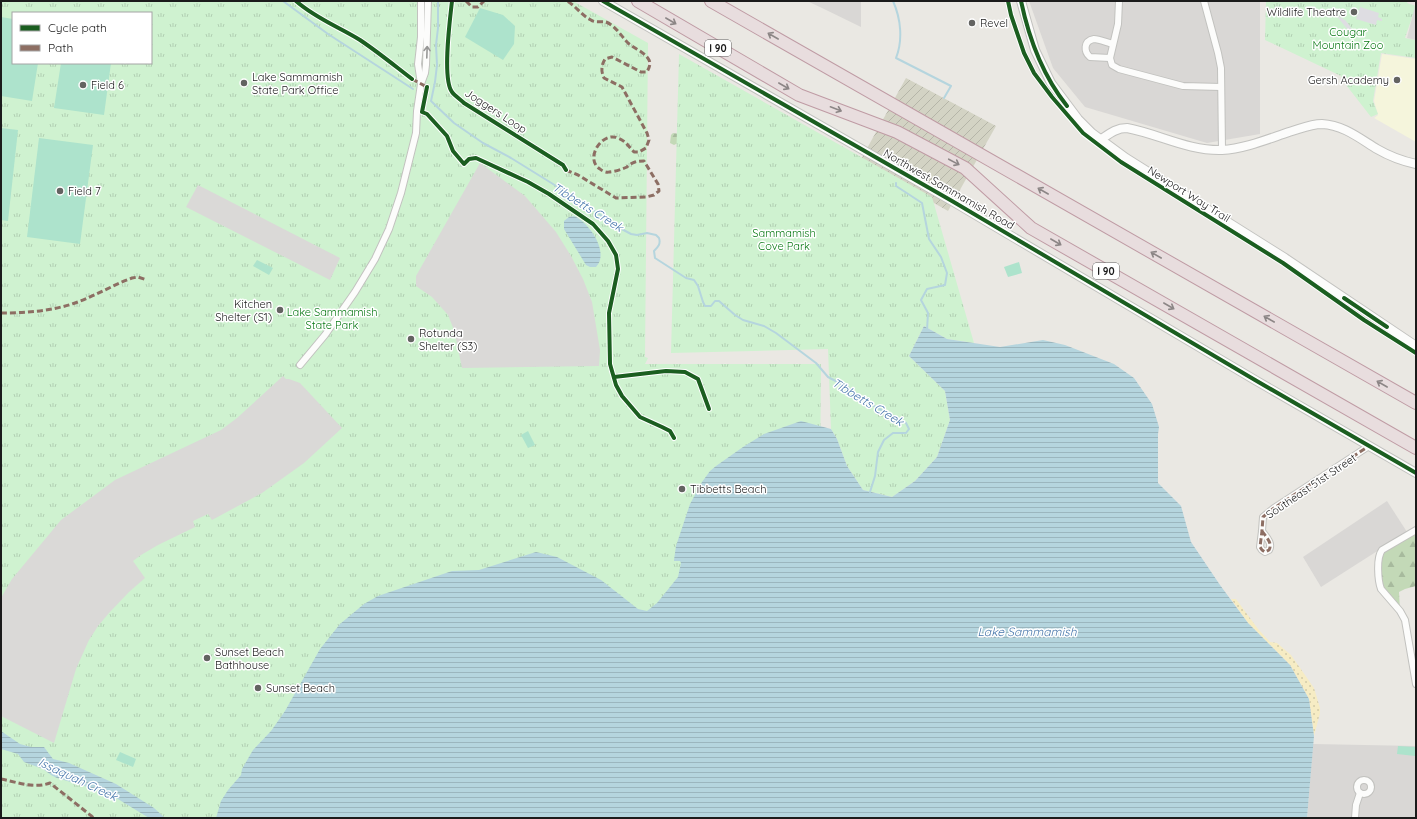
<svg xmlns="http://www.w3.org/2000/svg" width="1417" height="819" viewBox="0 0 1417 819" font-family="Quicksand,sans-serif">
  <style>
    .residential { fill: #d9d7d5 }
    .education { fill: #f5f5dc }
    .construction { fill: url(#construction-furrows) }
    .forest { fill: url(#forest-firs) }
    .sand { fill: url(#sand-dots) }
    .park { fill: url(#park-tufts); fill-rule: evenodd }
    .pitch { fill: #ade3cc }
    .parking { fill: #dad9d7 }
    .plaza { fill: #dedde2 }
    .water { fill: url(#water-rules) }
    .lines { fill: none; stroke-linecap: round; stroke-linejoin: round }
    .stream { stroke: #b5d5de; stroke-width: 2 }
    .minor-casing { stroke: #c2c2bf; stroke-width: 8 }
    .tertiary-casing { stroke: #c2c2bf; stroke-width: 10 }
    .motorway-casing { stroke: #bf9ba4; stroke-width: 14 }
    .minor { stroke: #fcfcfb; stroke-width: 6 }
    .tertiary { stroke: #fcfcfb; stroke-width: 8 }
    .motorway { stroke: #e8ddde; stroke-width: 12 }
    .quiet { stroke: #8d6e63; stroke-width: 3; stroke-dasharray: 6 3; stroke-linecap: butt }
    .cycleway-casing { stroke: #fff; stroke-width: 6 }
    .cycleway { stroke: #1b5e20; stroke-width: 4 }
    .oneway { stroke: #8c8686 }
    .oneway2 { stroke: #979796 }
    .poi-dot { fill: #636361; stroke: #fff; stroke-width: 1.5 }
    .labels { text-anchor: middle; dominant-baseline: central; stroke-width: 3; stroke-linejoin: round; paint-order: stroke }
    .shield { fill: #fff; stroke: #5f5f5f; stroke-width: 1 }
    .shield-label { font-size: 10px; font-weight: bold; fill: #1b1b1b }
    .poi-label { font-size: 11px; fill: #1b1b1b; stroke: #fff; text-anchor: start }
    .park-label { font-size: 11px; fill: #097914; stroke: #fff }
    .street-label { font-size: 11px; fill: #1b1b1b; stroke: #fff }
    .water-label { font-size: 12px; font-style: italic; fill: #4676ab; stroke: #fff }
  </style>
  <defs>
    <pattern id="construction-furrows" width="10" height="10" patternUnits="userSpaceOnUse"><rect width="10" height="10" fill="#d3d3c4"/><path d="M-1 1l2-2M0 10L10 0M9 11l2-2" fill="none" stroke="#b5b5a8"/></pattern>
    <pattern id="forest-firs" width="22" height="20" patternUnits="userSpaceOnUse"><rect width="22" height="20" fill="#c3d9b7"/><path d="M5 1l3.5 6h-7zM16 11l3.5 6h-7z" fill="#a7ba9d"/></pattern>
    <pattern id="sand-dots" width="8" height="8" patternUnits="userSpaceOnUse"><rect width="8" height="8" fill="#f6ecc4"/><path d="M2 2h.1M6 6h.1" fill="none" stroke="#d2caa8" stroke-width="1.8" stroke-linecap="round"/></pattern>
    <pattern id="park-tufts" width="24" height="20" patternUnits="userSpaceOnUse"><rect width="24" height="20" fill="#cff2d0"/><path d="M3 7l-1-3M5 7V3M7 7l1-3M15 17l-1-3M17 17v-4M19 17l1-3" fill="none" stroke="#b1cfb2"/></pattern>
    <pattern id="water-rules" width="6" height="5" patternUnits="userSpaceOnUse"><rect width="6" height="5" fill="#b5d5de"/><path d="M0 2.5h6" fill="none" stroke="#9bb6be"/></pattern>
  </defs>
  <rect width="100%" height="100%" fill="#eae8e3"/>
  <g class="residential">
    <path d="M807,1H861V27L822,8Z"/>
    <path d="M1029,1H1260V134L1207,143L1085,107L1053,68Z"/>
    <path d="M1387,501L1407,532L1321,587L1303,557Z"/>
    <path d="M1313,744L1416,746V818H1307Z"/>
  </g>
  <path class="education" d="M1382,54L1416,59V142L1374,118L1378,115L1374,101Z"/>
  <path class="construction" d="M906,78L996,126L948,211L860,161Z"/>
  <g class="forest">
    <path d="M673,133L679,134L680,142L674,145L670,143L671,135Z"/>
    <path d="M1416,530V586L1405,589L1399,592L1400,611L1380,585L1382,550Z"/>
  </g>
  <path class="sand" d="M1231,599H1236L1258,629L1270,642L1277,643L1291,655L1314,688L1320,708V713L1314,736L1309,699L1290,665L1248,623Z"/>
  <g class="park">
    <path d="M1,1H573L648,43L645,357L648,358L645,364H821L820,487L717,581L269,818H1ZM13,13H151V63H13Z"/>
    <path d="M1266,1H1408L1407,3L1416,6L1405,38L1416,40V58L1381,53L1373,101L1378,114L1371,117L1343,81L1341,76L1265,40Z"/>
    <path d="M679,54L932,197L974,343L947,339L924,326L909,356L945,391L950,420L937,457L915,481L892,497L863,490L847,466L837,439L831,429L828,349L671,353Z"/>
  </g>
  <g class="pitch">
    <path d="M480,8L503,15L515,26L514,44L503,60L465,37Z"/>
    <path d="M1,17L13,19V63H38L32,101L1,96Z"/>
    <path d="M61,63H111L104,115L54,108Z"/>
    <path d="M1,128L18,130L8,221L1,220Z"/>
    <path d="M39,138L93,145L80,244L27,237Z"/>
    <path d="M257,260L273,268L269,275L253,266Z"/>
    <path d="M1019,262L1022,273L1008,277L1004,267Z"/>
    <path d="M528,431L535,445L528,448L521,435Z"/>
    <path d="M1398,746L1415,747V756L1397,754Z"/>
    <path d="M120,752L136,759L133,767L116,760Z"/>
  </g>
  <g class="parking">
    <path d="M1415,6L1416,7V40L1407,38Z"/>
    <path d="M480,163L525,196L556,232L571,256L583,279L592,302L600,350L599,366L462,368L454,330L448,315L432,297L416,286V276Z"/>
    <path d="M198,185L340,258L330,280L186,207Z"/>
    <path d="M283,376L286,379H289L300,383L342,428L304,463L262,493L212,520L208,514L193,521L195,527L158,545L141,555L133,561L145,578L129,592L109,613L98,626L89,640L76,669L54,743L1,716V598L12,579L61,520L115,480L221,430L237,418Z"/>
  </g>
  <g class="plaza">
    <path d="M1360,7L1379,13L1378,17L1382,19V21L1377,20L1376,25L1356,19Z"/>
    <path d="M1335,14L1345,20L1350,26L1355,38L1352,39L1348,30Z"/>
  </g>
  <g class="water">
    <path d="M574,216C589,222 610,253 596,267H590L586,265L564,229V221L569,217Z"/>
    <path d="M924,326L947,339L1000,347L1043,340L1065,345L1114,364L1134,378L1152,404L1159,427L1158,434V483L1181,506L1191,542L1220,585L1248,623L1290,665L1309,699L1314,736L1307,818H216L221,801L228,790L241,775L242,769L253,750L271,731L285,711L320,649L340,624L364,604L378,596L452,571L479,570L536,552L557,557L601,580L638,609L647,611L657,603L678,577L681,563L680,561H674V560L676,546L690,504L702,482L710,471L716,466L743,447L764,434L801,421L831,429L837,439L847,466L863,490L892,497L915,481L937,457L950,420L945,391L909,356Z"/>
    <path d="M1,731L20,744L31,747H44L53,759L69,763L116,784L154,808L165,818H149L108,793L57,778L51,775L43,769L24,762L18,754L1,749Z"/>
  </g>
  <g class="lines">
    <g class="stream">
      <path d="M283,1L328,34L413,89"/>
      <path d="M438,1V28L436,45L437,65L435,82L431,101L454,123L483,143L511,158L574,197L618,227L631,234L637,235L647,233L656,235L659,238C661,244 658,247 654,251L655,258L686,278L694,280L698,286L703,302L705,306H711L715,301H719L735,315L743,320L764,326L776,333L816,363L828,377L849,388L857,397L906,423L909,429L906,433H893L884,440L878,452L875,476L870,492"/>
      <path d="M893,1C901,19 903,40 896,58L951,86L944,98"/>
      <path d="M896,183V186L922,203L929,239L941,257L947,273L945,285L927,289L921,300L928,313L927,330"/>
    </g>
    <defs>
      <g id="minor">
        <path d="M1119,1L1118,24L1110,58L1112,65L1119,69L1183,86L1221,87"/>
        <path d="M1204,1L1218,53L1221,68L1222,150"/>
        <path d="M1110,58L1090,57C1084,52 1083,41 1094,39C1099,39 1108,43 1113,44"/>
        <path d="M421,84L425,73L426,65L428,1"/>
        <path d="M300,365L325,335L355,292L375,259L389,229L401,193L416,133L417,111L421,84L418,64L421,37V1"/>
        <path d="M1416,530L1382,550C1376,558 1378,581 1381,589L1400,611L1405,620L1416,684"/>
        <path d="M1262,531C1266,537 1273,543 1269,550L1265,552L1262,550L1260,547L1262,531L1263,517L1274,508L1369,446"/>
        <circle cx="1364" cy="787" r="7"/>
        <path d="M1355,818L1356,805L1360,793"/>
      </g>
      <g id="tertiary">
        <path d="M603,1L952,201L1255,380L1416,473"/>
        <path d="M1021,1L1035,50L1051,83L1078,119L1092,133L1126,158L1285,258L1416,346"/>
        <path d="M1100,140C1109,134 1116,128 1127,128C1159,134 1188,151 1222,150C1244,149 1268,139 1289,132C1300,129 1310,124 1322,124C1343,125 1359,138 1377,149C1389,156 1402,161 1416,164"/>
      </g>
      <g id="motorway">
        <path d="M638,1L799,95L897,132L965,168L1031,228L1416,448"/>
        <path d="M711,1L1416,403"/>
      </g>
    </defs>
    <use href="#minor" class="minor-casing"/>
    <use href="#tertiary" class="tertiary-casing"/>
    <use href="#motorway" class="motorway-casing"/>
    <use href="#minor" class="minor"/>
    <use href="#tertiary" class="tertiary"/>
    <use href="#motorway" class="motorway"/>
    <g class="quiet">
      <path d="M466,1L472,7H478L484,1"/>
      <path d="M412,79L427,87"/>
      <path d="M566,170L578,175L616,198L646,197L654,195L659,191L658,184L644,161C641,161 638,161 635,162C632,163 629,165 627,167C623,169 614,172 609,172C607,173 602,171 600,169C584,159 602,131 618,138C626,141 629,147 634,152H639L646,148L649,140L647,133L622,87L604,78C601,71 601,66 605,59L612,57L641,72H647C649,68 651,64 649,60C645,52 635,49 628,43C621,36 616,26 606,22C601,21 595,23 591,20C581,15 576,6 567,1"/>
      <path d="M1,313C25,313 52,311 75,303C95,296 113,285 132,278L138,277L147,280"/>
      <path d="M1262,531C1266,537 1273,543 1269,550L1265,552L1262,550L1260,547L1262,531L1263,517L1274,508L1369,446"/>
      <path d="M1,779C17,782 33,789 50,783L94,818"/>
    </g>
    <defs>
      <g id="cycleway">
        <path d="M296,1C315,18 339,27 360,40C378,52 395,66 412,79"/>
        <path d="M452,1C450,19 442,79 452,92C455,96 460,99 464,103L563,165L566,170"/>
        <path d="M603,1L952,201L1255,380L1416,473"/>
        <path d="M1008,1L1011,15L1024,53L1034,73L1052,97L1083,133L1121,162L1283,263L1364,320L1416,353"/>
        <path d="M1021,1C1029,39 1043,76 1067,106"/>
        <path d="M427,87L422,112L427,114L447,136L453,151L464,164L469,159L476,158L528,182L549,194L593,224L608,241L616,255L618,269L609,313L610,364L616,385L622,396L640,417L662,427L670,431L674,438"/>
        <path d="M1344,298L1387,327"/>
        <path d="M614,377L666,371L685,372L698,379L709,409"/>
      </g>
    </defs>
    <use href="#cycleway" class="cycleway-casing"/>
    <use href="#cycleway" class="cycleway"/>
  </g>
  <defs><path id="oneway-shaft" d="M-6 0H5M1.5-3L5.5 0L1.5 3" fill="none" stroke-width="1.6" stroke-linecap="round" stroke-linejoin="round"/></defs>
  <g class="oneway">
    <use href="#oneway-shaft" transform="translate(671 21) rotate(30)"/>
    <use href="#oneway-shaft" transform="translate(773 36) rotate(-150)"/>
    <use href="#oneway-shaft" transform="translate(784 86) rotate(30)"/>
    <use href="#oneway-shaft" transform="translate(836 109) rotate(21)"/>
    <use href="#oneway-shaft" transform="translate(954 162) rotate(28)"/>
    <use href="#oneway-shaft" transform="translate(1043 191) rotate(-150)"/>
    <use href="#oneway-shaft" transform="translate(1056 242) rotate(30)"/>
    <use href="#oneway-shaft" transform="translate(1156 255) rotate(-150)"/>
    <use href="#oneway-shaft" transform="translate(1169 306) rotate(30)"/>
    <use href="#oneway-shaft" transform="translate(1269 319) rotate(-150)"/>
    <use href="#oneway-shaft" transform="translate(1382 384) rotate(-150)"/>
  </g>
  <use class="oneway2" href="#oneway-shaft" transform="translate(427 52) rotate(-88)"/>
  <g class="poi-dot">
    <circle cx="1354" cy="12" r="4"/>
    <circle cx="972" cy="23" r="4"/>
    <circle cx="1397" cy="80" r="4"/>
    <circle cx="244" cy="83" r="4"/>
    <circle cx="83" cy="85" r="4"/>
    <circle cx="60" cy="191" r="4"/>
    <circle cx="280" cy="310" r="4"/>
    <circle cx="411" cy="339" r="4"/>
    <circle cx="682" cy="489" r="4"/>
    <circle cx="207" cy="658" r="4"/>
    <circle cx="258" cy="688" r="4"/>
  </g>
  <g class="labels">
    <g class="shield">
      <rect x="705" y="40" width="26" height="16" rx="3"/>
      <rect x="1093" y="263" width="26" height="16" rx="3"/>
    </g>
    <g class="shield-label">
      <text x="718" y="48">I 90</text>
      <text x="1106" y="271">I 90</text>
    </g>
    <g class="poi-label">
      <text x="1346" y="12" text-anchor="end">Wildlife Theatre</text>
      <text x="980" y="23">Revel</text>
      <text x="252" y="77">Lake Sammamish<tspan x="252" dy="13">State Park Office</tspan></text>
      <text x="1389" y="80" text-anchor="end">Gersh Academy</text>
      <text x="91" y="85">Field 6</text>
      <text x="68" y="191">Field 7</text>
      <text x="272" y="304" text-anchor="end">Kitchen<tspan x="272" dy="13">Shelter (S1)</tspan></text>
      <text x="419" y="333">Rotunda<tspan x="419" dy="13">Shelter (S3)</tspan></text>
      <text x="690" y="489">Tibbetts Beach</text>
      <text x="215" y="652">Sunset Beach<tspan x="215" dy="13">Bathhouse</tspan></text>
      <text x="266" y="688">Sunset Beach</text>
    </g>
    <g class="park-label">
      <text x="1348" y="32">Cougar<tspan x="1348" dy="13">Mountain Zoo</tspan></text>
      <text x="784" y="233">Sammamish<tspan x="784" dy="13">Cove Park</tspan></text>
      <text x="332" y="312">Lake Sammamish<tspan x="332" dy="13">State Park</tspan></text>
    </g>
    <g class="street-label">
      <text transform="translate(496 111) rotate(33)">Joggers Loop</text>
      <text transform="translate(949 189) rotate(30)">Northwest Sammamish Road</text>
      <text transform="translate(1189 194) rotate(32)">Newport Way Trail</text>
      <text transform="translate(1311 486) rotate(-34)">Southeast 51st Street</text>
    </g>
    <g class="water-label">
      <text transform="translate(588 207) rotate(32)">Tibbetts Creek</text>
      <text transform="translate(868 402) rotate(31)">Tibbetts Creek</text>
      <text x="1027" y="631">Lake Sammamish</text>
      <text transform="translate(78 779) rotate(25)">Issaquah Creek</text>
    </g>
  </g>
  <rect width="1417" height="819" fill="none" stroke="#1b1b1b" stroke-width="4"/>
  <rect x="12" y="12" width="140" height="52" fill="#ffffff" stroke="#a4a4a4"/>
  <rect x="20" y="25" width="20" height="6" fill="#1b5e20" stroke="#a4a4a4"/>
  <text x="48" y="32" font-size="12" fill="#1b1b1b">Cycle path</text>
  <rect x="20" y="45" width="20" height="6" fill="#8d6e63" stroke="#a4a4a4"/>
  <text x="48" y="52" font-size="12" fill="#1b1b1b">Path</text>
</svg>
